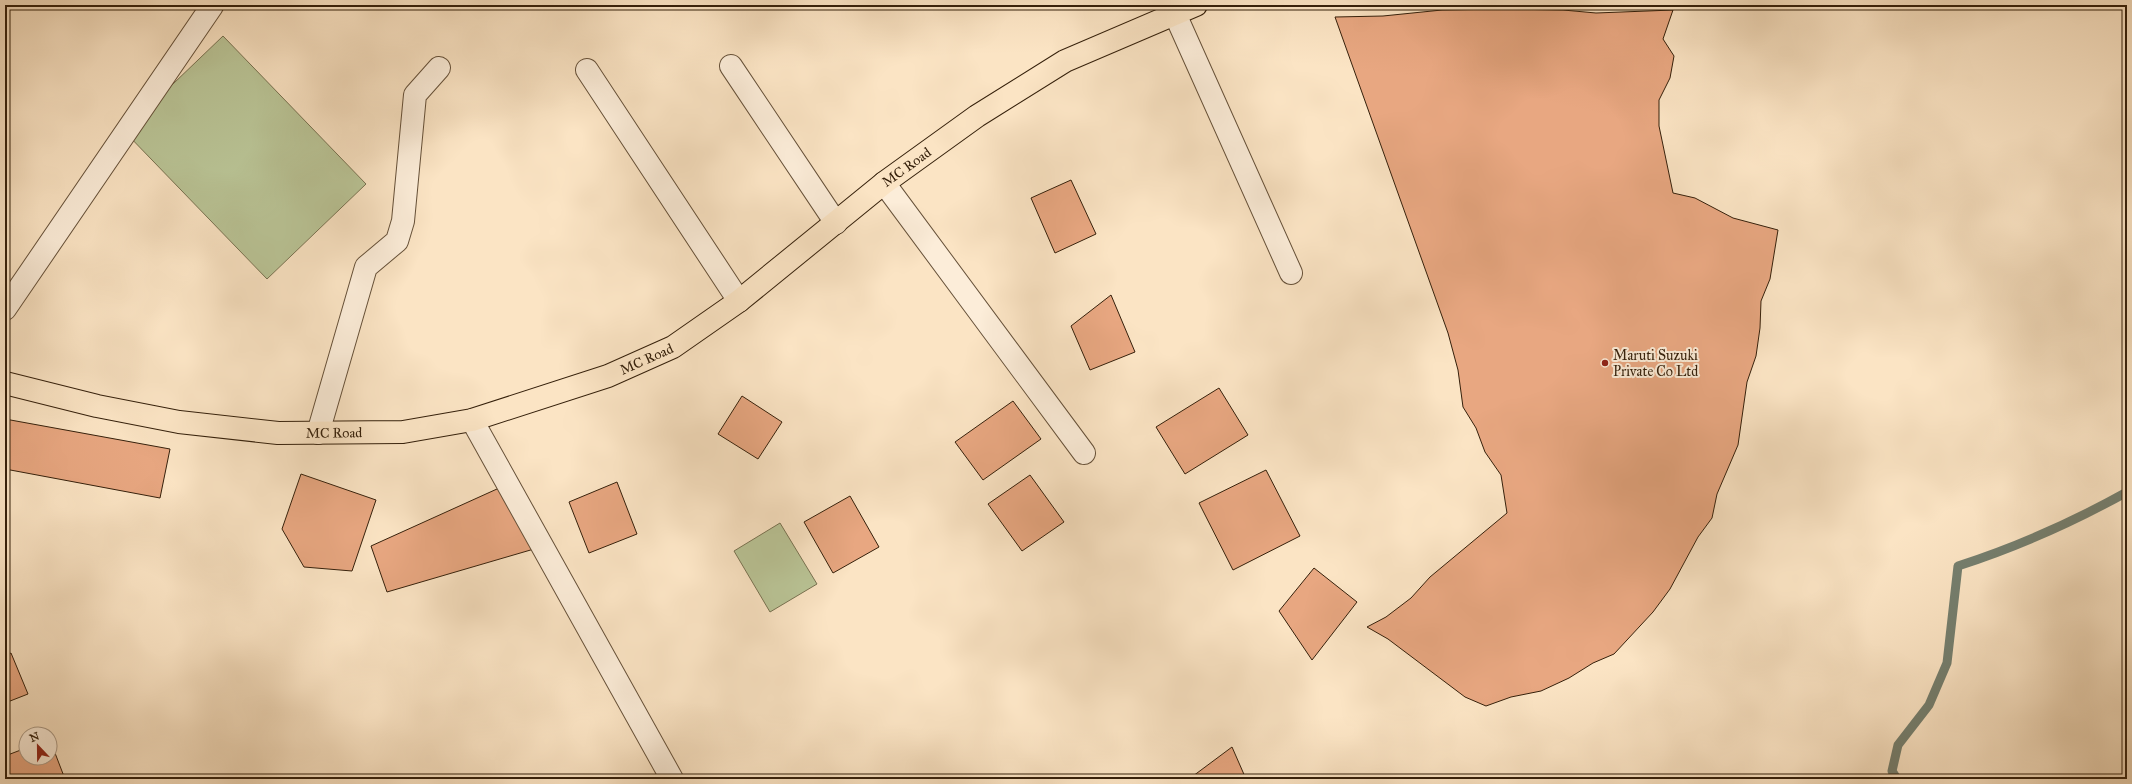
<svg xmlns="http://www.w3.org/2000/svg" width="2132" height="784" viewBox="0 0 2132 784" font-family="'IM FELL Great Primer',serif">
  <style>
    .green { fill: #bac597; stroke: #787251 }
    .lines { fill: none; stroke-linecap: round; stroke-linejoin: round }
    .stream { stroke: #757f6f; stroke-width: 9 }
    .building { fill: #e8a781; stroke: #35200b }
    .minor-casing { stroke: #665139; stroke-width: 24 }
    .primary-casing { stroke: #35200b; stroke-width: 24 }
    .minor { stroke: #fcedd9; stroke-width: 22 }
    .primary { stroke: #fbe4c4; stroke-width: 22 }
    .poi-dot { fill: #8f2418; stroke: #fcedd9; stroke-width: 1.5 }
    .labels { text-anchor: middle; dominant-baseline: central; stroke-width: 4; stroke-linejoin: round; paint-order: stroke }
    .street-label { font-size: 14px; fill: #35200b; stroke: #fcedd9 }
    .poi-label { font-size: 14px; fill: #35200b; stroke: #fcedd9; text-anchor: start }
  </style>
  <rect width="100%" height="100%" fill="#fbe4c4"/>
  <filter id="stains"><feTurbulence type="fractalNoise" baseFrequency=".005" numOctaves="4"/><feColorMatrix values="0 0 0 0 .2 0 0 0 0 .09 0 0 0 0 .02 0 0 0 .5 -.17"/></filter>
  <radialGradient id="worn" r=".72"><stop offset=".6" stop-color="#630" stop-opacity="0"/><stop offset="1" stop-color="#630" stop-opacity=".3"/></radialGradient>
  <g class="green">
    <path d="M223,36L366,184L267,279L124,131Z"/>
    <path d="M780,523L817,584L770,612L734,551Z"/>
  </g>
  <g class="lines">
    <path class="stream" d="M1897,779L1892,771L1898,745L1929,705L1947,663L1958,566C2017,547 2073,522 2127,492"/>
  </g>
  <g class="building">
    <path d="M1505,9L1563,10L1596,13L1673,10L1663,39L1674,56L1670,78L1659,100V126L1673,193L1695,198L1733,218L1778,230L1770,279L1761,301L1760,328L1756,356L1747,382L1738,445L1717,494L1712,518L1698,537L1670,589L1653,612L1614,654L1593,663L1569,678L1541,691L1511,697L1486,706L1465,697L1388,639L1367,627L1386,617L1411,598L1430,577L1507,513L1501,475L1485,452L1476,428L1463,407L1458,370L1448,333L1335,17L1383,16L1442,10Z"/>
    <path d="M1071,180L1096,234L1055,253L1031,198Z"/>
    <path d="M1111,295L1135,352L1090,370L1071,326Z"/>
    <path d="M1219,388L1248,435L1185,474L1156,427Z"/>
    <path d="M742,396L782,422L758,459L718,434Z"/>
    <path d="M1013,401L1041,439L983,480L955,442Z"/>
    <path d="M5,419L170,449L160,498L5,469Z"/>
    <path d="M1266,470L1300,536L1233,570L1199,503Z"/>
    <path d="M301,474L376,500L352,571L304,567L282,529Z"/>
    <path d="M1030,475L1064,522L1022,551L988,504Z"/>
    <path d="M617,482L637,534L589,553L569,502Z"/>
    <path d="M508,484L534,549L387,592L371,546Z"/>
    <path d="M850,496L879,547L833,573L804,522Z"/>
    <path d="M1314,568L1357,602L1312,660L1279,611Z"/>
    <path d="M11,653L28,694L5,703V656Z"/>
    <path d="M50,740L65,779H5V756L26,748V758H50Z"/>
    <path d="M1232,747L1246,779H1189Z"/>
  </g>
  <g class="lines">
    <defs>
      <g id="minor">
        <path d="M1175,14L1291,273"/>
        <path d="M731,66L836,223"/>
        <path d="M587,70L739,301"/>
        <path d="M884,183L1084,453"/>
        <path d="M5,309L212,6"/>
        <path d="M472,420L672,779"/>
        <path d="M318,433L366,267L397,241L403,221L415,95L439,68"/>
      </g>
      <g id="primary">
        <path id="s1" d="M5,383L97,406L179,422L278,433L403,432L472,420L608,376L673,347L739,301L884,183L977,116L1065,61L1196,5"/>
      </g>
    </defs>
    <use href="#minor" class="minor-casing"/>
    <use href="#primary" class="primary-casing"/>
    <use href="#minor" class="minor"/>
    <use href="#primary" class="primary"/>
  </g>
  <circle class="poi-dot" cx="1605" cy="363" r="4"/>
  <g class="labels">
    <g class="street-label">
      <text stroke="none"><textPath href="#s1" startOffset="982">MC Road</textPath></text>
      <text stroke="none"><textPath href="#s1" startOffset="658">MC Road</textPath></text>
      <text stroke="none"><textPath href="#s1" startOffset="334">MC Road</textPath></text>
    </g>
    <g class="poi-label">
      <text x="1613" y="355">Maruti Suzuki<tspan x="1613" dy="16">Private Co Ltd</tspan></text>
    </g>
  </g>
  <rect width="2132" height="784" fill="none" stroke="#fbe4c4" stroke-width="20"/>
  <rect x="6" y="6" width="2120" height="772" fill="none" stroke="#35200b" stroke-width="2"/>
  <rect x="10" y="10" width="2112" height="764" fill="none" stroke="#35200b"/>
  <g transform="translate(38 746) rotate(338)"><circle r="19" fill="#fcedd9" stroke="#ac9b87"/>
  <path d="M0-3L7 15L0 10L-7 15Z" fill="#8f2418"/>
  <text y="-6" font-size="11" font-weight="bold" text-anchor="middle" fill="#35200b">N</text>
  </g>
  <rect width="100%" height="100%" filter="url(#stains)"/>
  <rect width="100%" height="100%" fill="url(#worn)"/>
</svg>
